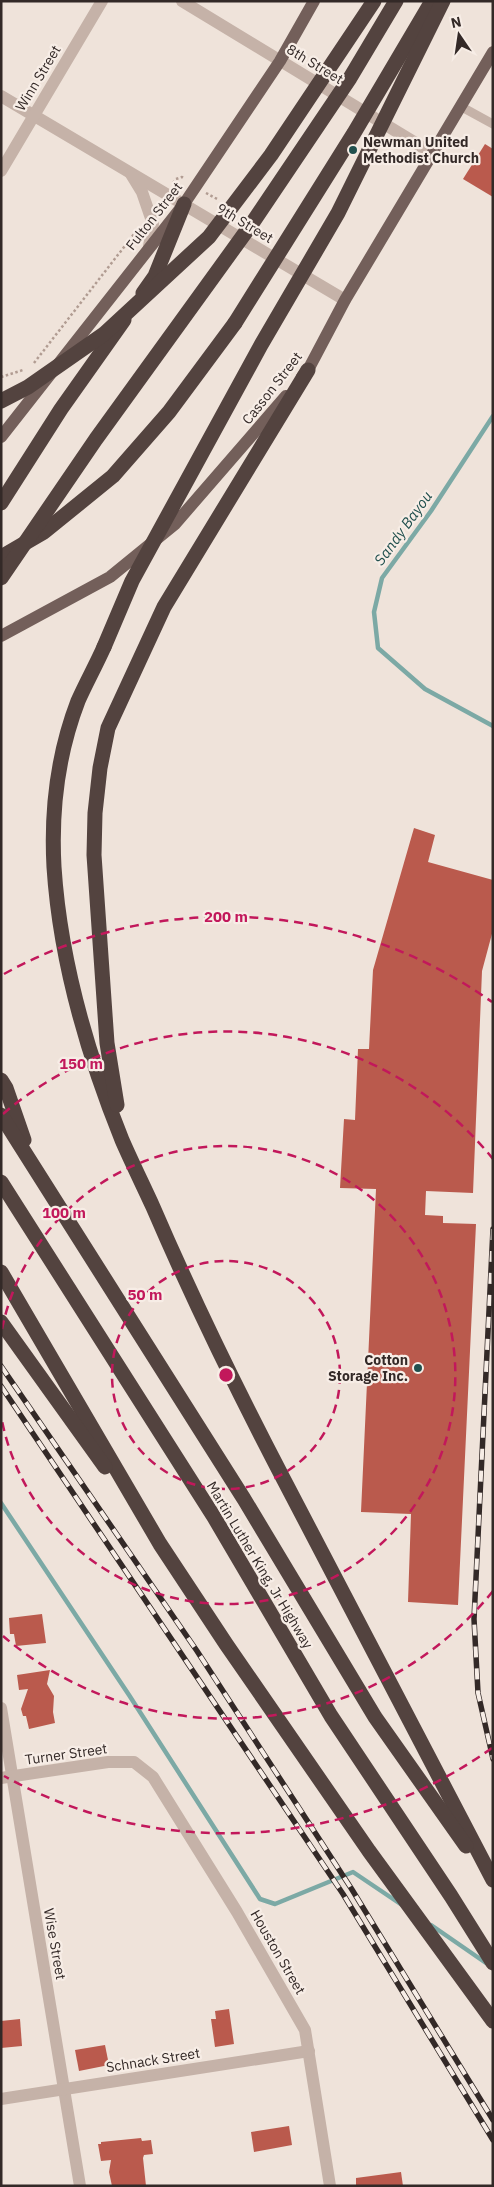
<svg xmlns="http://www.w3.org/2000/svg" width="494" height="2187" viewBox="0 0 494 2187" font-family="'IBM Plex Sans',sans-serif">
  <style>
    .lines { fill: none; stroke-linecap: round; stroke-linejoin: round }
    .stream { stroke: #7ca9a5; stroke-width: 4.5 }
    .building { fill: #ba5a4d }
    .path { stroke: #b19c92; stroke-width: 2.5; stroke-dasharray: 2.5 2.5; stroke-linecap: butt }
    .lane { stroke: #c5b2a8; stroke-width: 9 }
    .street { stroke: #c5b2a8; stroke-width: 12 }
    .primary { stroke: #735f5a; stroke-width: 12 }
    .highway { stroke: #53433f; stroke-width: 15 }
    .rail-casing { stroke: #332927; stroke-width: 5.5 }
    .rail { stroke: #f7ede6; stroke-width: 4; stroke-dasharray: 11; stroke-linecap: butt }
    .highway-bridge { stroke: #53433f; stroke-width: 15 }
    .ring { fill: none; stroke: #c2185b; stroke-width: 2.5; stroke-dasharray: 9 6 }
    .poi-dot { fill: #21504e; stroke: #f7ede6; stroke-width: 2 }
    .labels { text-anchor: middle; dominant-baseline: central; stroke-width: 4.5; stroke-linejoin: round; paint-order: stroke }
    .street-label { font-size: 14px; fill: #332927; stroke: #f7ede6 }
    .poi-label { font-size: 14px; font-weight: bold; fill: #332927; stroke: #f7ede6; text-anchor: start }
    .water-label { font-size: 15px; font-style: italic; fill: #21504e; stroke: #f7ede6 }
    .centre { fill: #c2185b; stroke: #f7ede6; stroke-width: 2.5 }
    .ring-label { font-size: 15px; text-anchor: middle; font-weight: bold; fill: #c2185b; stroke: #f7ede6; stroke-width: 4.5; stroke-linejoin: round; paint-order: stroke }
  </style>
  <rect width="100%" height="100%" fill="#efe3da"/>
  <g class="lines">
    <g class="stream">
      <path d="M493,416L431,511L382,578L374,612L378,648L425,689L493,726"/>
      <path d="M1,1503L129,1695L260,1899L275,1904L353,1872L402,1905"/>
      <path d="M431,1925L486,1963"/>
    </g>
  </g>
  <g class="building">
    <path d="M485,144L493,149V197L463,179Z"/>
    <path d="M414,828L435,835L428,862L493,880V930L482,971L473,1193L426,1191L425,1215L443,1216V1223L476,1224L458,1605L408,1602L411,1514L361,1512L376,1189L340,1188L344,1119L355,1120L358,1049H369L373,970Z"/>
    <path d="M42,1614L46,1643L16,1646L14,1634H10L9,1618Z"/>
    <path d="M50,1670L47,1684L54,1696L53,1712L55,1723L29,1729L26,1716H23L21,1709L28,1689L19,1690L17,1675Z"/>
    <path d="M229,2009L234,2044L215,2047L211,2019H216L215,2011Z"/>
    <path d="M20,2019L22,2046L1,2048V2021Z"/>
    <path d="M105,2045L109,2065L79,2071L75,2050Z"/>
    <path d="M289,2126L292,2145L254,2152L251,2132Z"/>
    <path d="M141,2138L142,2141L151,2140L153,2154L144,2155L143,2158L146,2186H112L109,2172L111,2160L101,2161L98,2144H101V2142Z"/>
    <path d="M401,2172L403,2186H356V2178Z"/>
  </g>
  <g class="lines">
    <g class="path">
      <path d="M173,183L176,179L182,177L185,179"/>
      <path d="M206,193L219,200"/>
      <path d="M34,363L138,229"/>
      <path d="M1,377L23,370"/>
    </g>
    <path class="lane" d="M460,106L493,124"/>
    <g class="street">
      <path d="M182,1L432,153"/>
      <path d="M1,96L345,300"/>
      <path d="M1,171L102,1"/>
      <path d="M131,174L142,192L153,224L149,246"/>
      <path d="M1,1708L80,2186"/>
      <path d="M1,1778L108,1762H134L153,1777L237,1912L305,2030L330,2186"/>
      <path d="M1,2099L309,2051"/>
    </g>
    <g class="primary">
      <path d="M302,377L308,370L345,300L493,52"/>
      <path d="M1,437L184,204L280,61L314,1"/>
      <path d="M1,636L110,577L175,524L286,396"/>
    </g>
    <g class="highway">
      <path d="M143,293L155,276L184,204"/>
      <path d="M1,503L61,409L124,320"/>
      <path d="M1,557L44,532L113,476L169,412L235,323"/>
      <path d="M104,647C96,665 86,683 78,701C58,753 51,812 54,867C60,960 87,1053 122,1140C132,1163 143,1185 153,1207C193,1300 237,1390 284,1480C354,1613 423,1747 493,1880"/>
      <path d="M1,1080L6,1088L24,1140"/>
      <path d="M117,1105L107,1043L94,855L95,813L100,768L108,728L164,607L308,370"/>
      <path d="M1,1115L244,1499L375,1717L466,1846"/>
      <path d="M1,1182L214,1517L331,1716L451,1896L493,1963"/>
      <path d="M1,1272L160,1544L226,1644L369,1851L493,2021"/>
      <path d="M1,1322L105,1467"/>
    </g>
    <defs>
      <g id="rail">
        <path d="M493,1229L474,1619L478,1693L493,1759"/>
        <path d="M1,1366L197,1651L351,1888L493,2120"/>
        <path d="M1,1386L343,1894L493,2140"/>
      </g>
    </defs>
    <use href="#rail" class="rail-casing"/>
    <use href="#rail" class="rail"/>
    <g class="highway-bridge">
      <path d="M235,323L354,133L432,1"/>
      <path d="M1,401L28,387L104,334L209,237L271,155L374,1"/>
      <path d="M1,578L96,439L253,222L350,78L396,1"/>
      <path d="M104,647L132,581L261,345L338,213L443,1"/>
    </g>
  </g>
  <g class="ring">
    <circle cx="226" cy="1375" r="114"/>
    <path d="M2 1329A229 229 0 1 1 2 1421"/>
    <path d="M493 1591A343 343 0 0 1 3 1636M3 1114A343 343 0 0 1 493 1159"/>
    <path d="M492 1748A458 458 0 0 1 4 1776M4 974A458 458 0 0 1 492 1002"/>
  </g>
  <g class="poi-dot">
    <circle cx="353" cy="150" r="5"/>
    <circle cx="418" cy="1368" r="5"/>
  </g>
  <g class="labels">
    <g class="street-label">
      <text transform="translate(315 64) rotate(31)">8th Street</text>
      <text transform="translate(38 78) rotate(-59)">Winn Street</text>
      <text transform="translate(154 216) rotate(-52)">Fulton Street</text>
      <text transform="translate(245 223) rotate(31)">9th Street</text>
      <text transform="translate(272 388) rotate(-52)">Casson Street</text>
      <text transform="translate(260 1565) rotate(59)">Martin Luther King, Jr Highway</text>
      <text transform="translate(66 1754) rotate(-8)">Turner Street</text>
      <text transform="translate(55 1944) rotate(80)">Wise Street</text>
      <text transform="translate(278 1952) rotate(60)">Houston Street</text>
      <text transform="translate(153 2060) rotate(-9)">Schnack Street</text>
    </g>
    <g class="poi-label">
      <text x="363" y="142">Newman United<tspan x="363" dy="16">Methodist Church</tspan></text>
      <text x="408" y="1360" text-anchor="end">Cotton<tspan x="408" dy="16">Storage Inc.</tspan></text>
    </g>
    <g class="water-label">
      <text transform="translate(403 528) rotate(-54)">Sandy Bayou</text>
    </g>
  </g>
  <circle cx="226" cy="1375" r="8" class="centre"/>
  <g class="ring-label">
    <text x="226" y="922">200 m</text>
    <text x="81" y="1069">150 m</text>
    <text x="64" y="1218">100 m</text>
    <text x="145" y="1300">50 m</text>
  </g>
  <rect width="494" height="2187" fill="none" stroke="#332927" stroke-width="5"/>
  <g transform="translate(459 35) rotate(347)" stroke="#f7ede6" stroke-width="4" paint-order="stroke">
  <path d="M0-4L9 19L0 12L-9 19Z" fill="#332927"/>
  <text y="-8" font-size="14" font-weight="bold" text-anchor="middle" fill="#332927">N</text>
  </g>
</svg>
